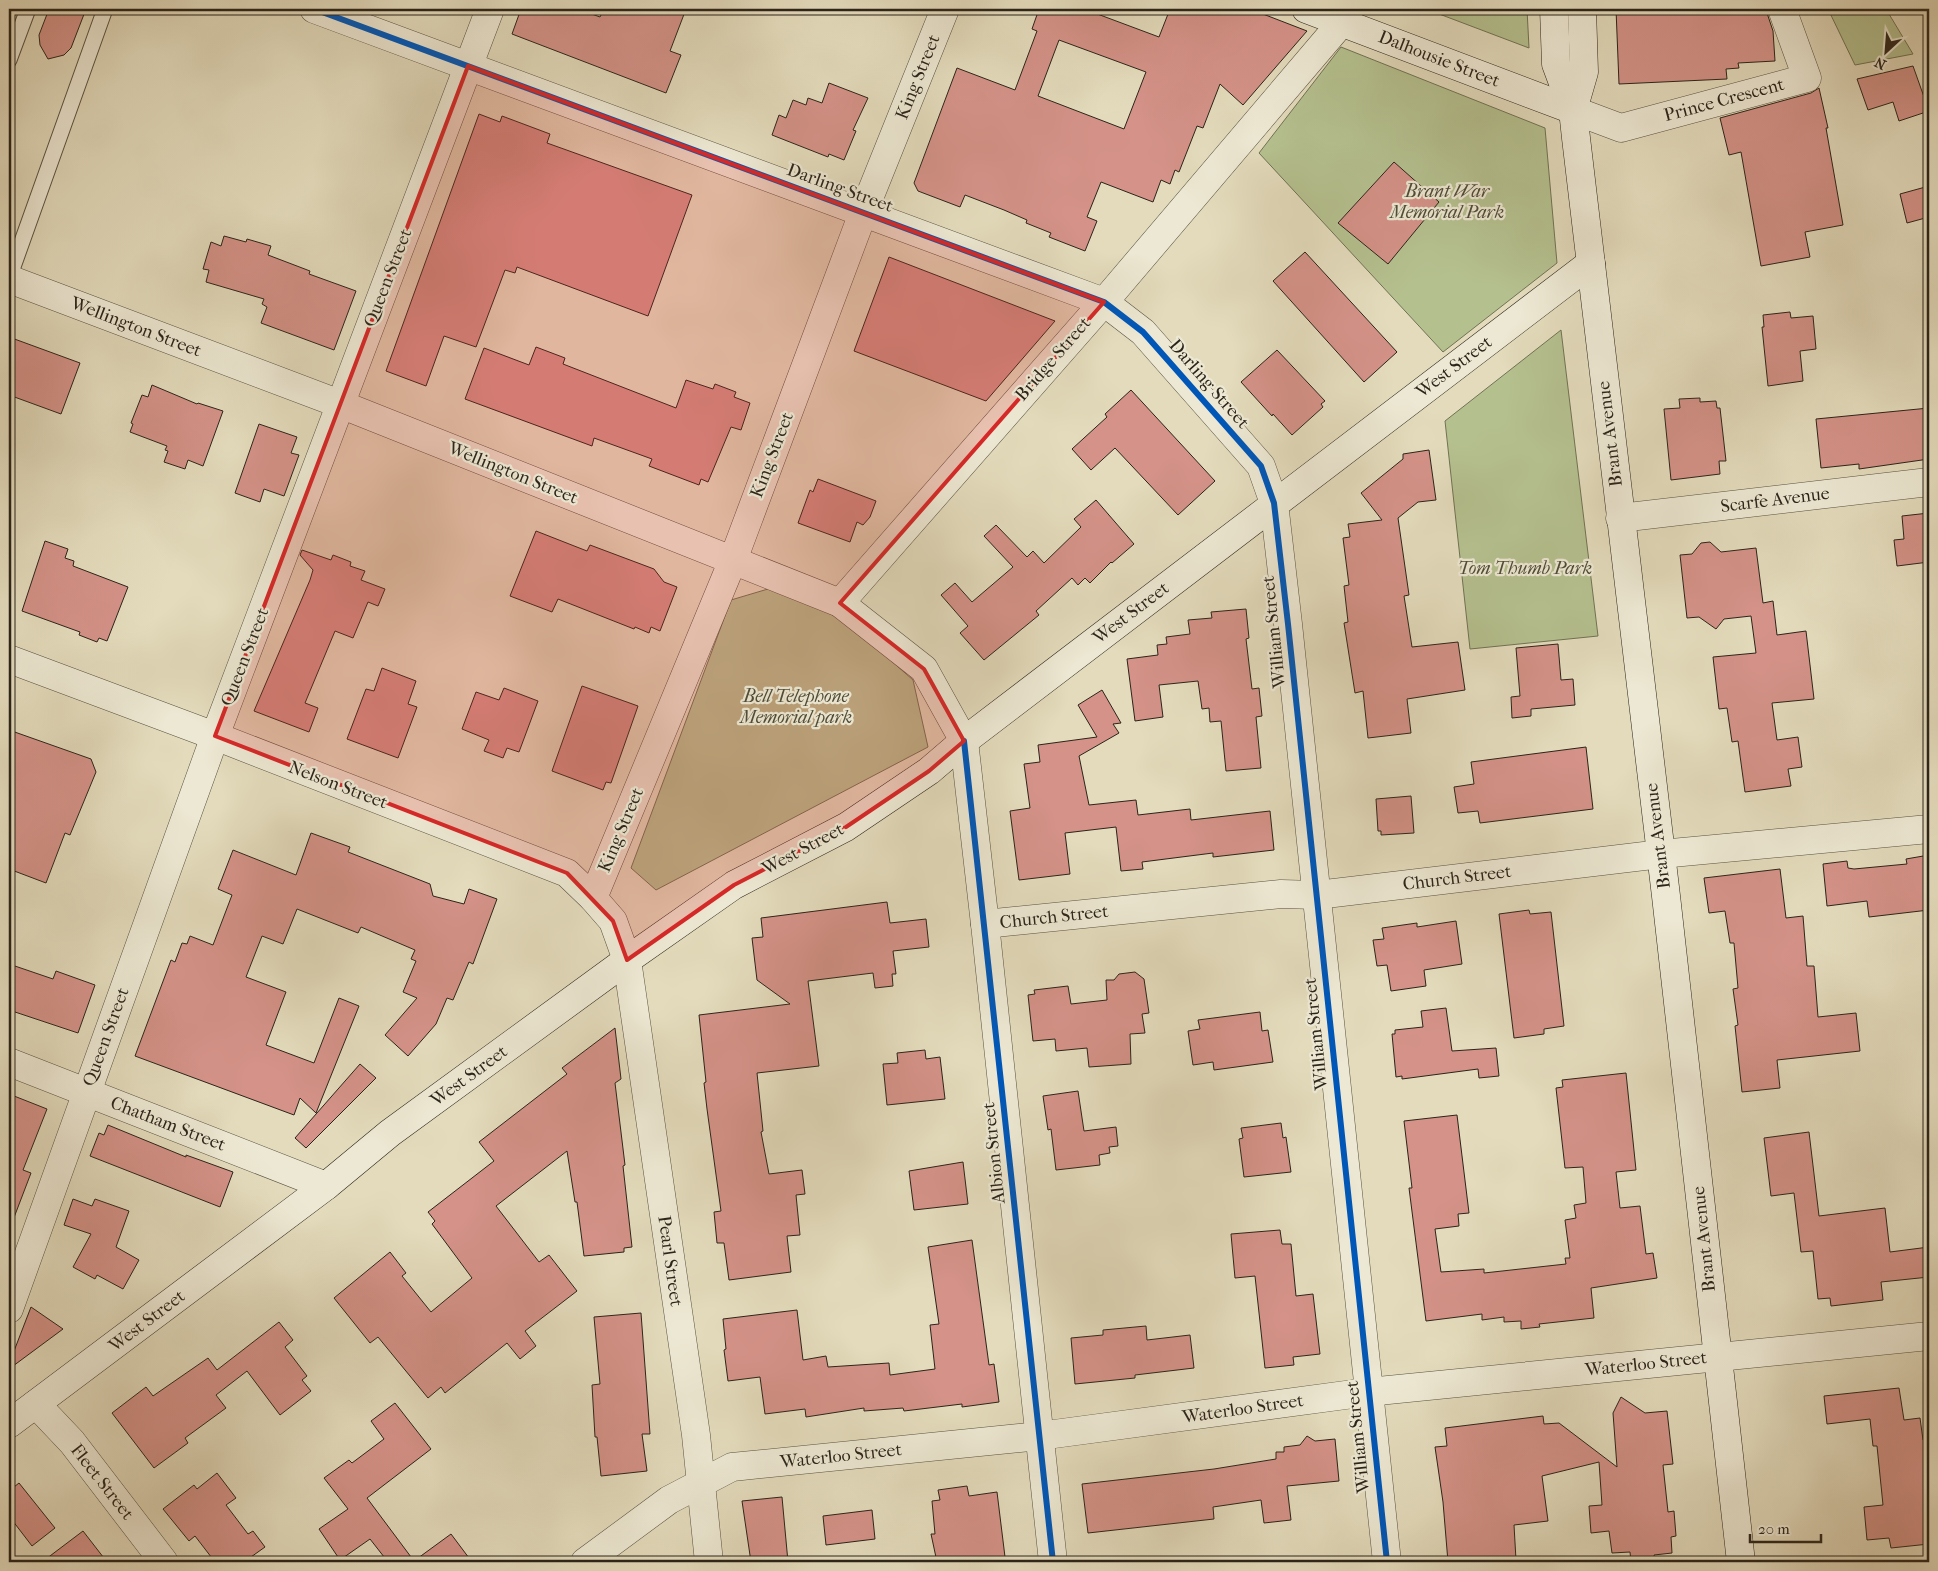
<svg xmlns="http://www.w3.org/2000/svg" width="1938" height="1571" viewBox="0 0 1938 1571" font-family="'IM FELL French Canon',serif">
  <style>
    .green { fill: #b5c08f; stroke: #707254 }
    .building { fill: #d49288; stroke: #2b241a; fill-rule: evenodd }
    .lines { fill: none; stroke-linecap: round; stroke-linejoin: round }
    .service-casing { stroke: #595242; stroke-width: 17 }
    .minor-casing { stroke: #595242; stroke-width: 29 }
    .tertiary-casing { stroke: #595242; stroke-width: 29 }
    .secondary-casing { stroke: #2b241a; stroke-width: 29 }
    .service { stroke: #ede8d3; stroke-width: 15 }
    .minor { stroke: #ede8d3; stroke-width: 28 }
    .tertiary { stroke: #ede8d3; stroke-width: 28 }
    .secondary { stroke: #ede8d3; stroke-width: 28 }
    .cycleway-casing { stroke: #ede8d3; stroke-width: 9 }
    .cycleway { stroke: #0057b8; stroke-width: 6 }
    .marked { fill: #d62828; fill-opacity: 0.2; stroke: #d62828; stroke-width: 4; stroke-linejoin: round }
    .labels { text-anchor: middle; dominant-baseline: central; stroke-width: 4.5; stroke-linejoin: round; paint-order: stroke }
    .street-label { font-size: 18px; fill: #2b241a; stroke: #ede8d3 }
    .park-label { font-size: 18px; font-style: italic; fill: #4e4b37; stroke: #ede8d3 }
  </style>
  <rect width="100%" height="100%" fill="#e3dbbc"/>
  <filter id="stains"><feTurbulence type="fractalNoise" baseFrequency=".004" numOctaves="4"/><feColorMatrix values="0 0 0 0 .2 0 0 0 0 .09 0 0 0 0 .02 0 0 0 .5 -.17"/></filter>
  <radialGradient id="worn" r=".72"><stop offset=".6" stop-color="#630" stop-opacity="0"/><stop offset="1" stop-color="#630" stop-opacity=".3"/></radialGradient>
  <g class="green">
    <path d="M1426,9H1527L1529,48Z"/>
    <path d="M1828,9H1886L1913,54L1855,65Z"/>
    <path d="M1341,47L1545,128L1557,263L1443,352L1259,153Z"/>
    <path d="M1561,330L1598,636L1470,649L1445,421Z"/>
    <path d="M778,586L838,614L913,680L928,747L656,890L631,868L731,600Z"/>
  </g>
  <g class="building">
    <path d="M49,9H86L71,48L64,55L48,59L40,45L39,35Z"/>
    <path d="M521,9H578L600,17L604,9H686L670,51L681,55L666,93L512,34Z"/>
    <path d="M1039,9H1084L1159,37L1170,9H1250L1307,31L1243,105L1220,84L1203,128L1197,126L1179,172L1175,170L1170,184L1161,180L1153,202L1101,182L1087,217L1097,221L1085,251L1049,237L1051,233L1026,223L1027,220L1004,210L965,195L960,207L918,191L914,183L957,68L1015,90L1037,31L1032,29ZM1059,40L1146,72L1124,129L1038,96Z"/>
    <path d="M1616,9H1728L1729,12L1758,11L1759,13H1767L1773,31L1775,61L1738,63L1739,68L1726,69L1727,79L1619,84Z"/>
    <path d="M1913,66L1929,111L1899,121L1893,102L1868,110L1857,79Z"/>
    <path d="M829,83L868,98L853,130L856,131L844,160L829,154L828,157L772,135L779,115L786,118L793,100L806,105L808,98L822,103Z"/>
    <path d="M1819,88L1828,128H1826L1843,225L1805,232L1810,257L1761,266L1741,152L1729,155L1720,118L1811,93Z"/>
    <path d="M479,114L500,122L502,116L550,134L547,143L692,195L648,316L517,267L515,273L505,270L476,347L444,336L426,386L386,371Z"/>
    <path d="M1394,162L1439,202L1388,264L1338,223Z"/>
    <path d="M1929,186V217L1907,223L1900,194Z"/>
    <path d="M224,236L246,242L247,239L271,246L268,255L310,271L309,274L356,291L334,350L261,323L267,307L262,304L264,299L206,282L209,270L203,269L211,242L221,246Z"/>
    <path d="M1305,252L1397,352L1364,382L1273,281Z"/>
    <path d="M889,257L1055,321L986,401L854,351Z"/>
    <path d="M1790,312L1791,318L1813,316L1816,349L1800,351L1803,381L1768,386L1762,327H1764L1763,315Z"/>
    <path d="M9,337L80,363L61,414L9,395Z"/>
    <path d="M536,347L565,358L563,364L676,408L686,380L713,389L715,384L736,392L734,397L750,403L741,430L731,427L708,482L701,479L699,485L649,466L652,459L594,438L592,446L465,399L484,348L529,365Z"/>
    <path d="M1277,350L1325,401L1321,404L1323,407L1292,435L1273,414L1272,416L1241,382Z"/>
    <path d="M152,385L197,404L198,403L223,411L203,466L188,460L185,469L164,462L168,451L165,450L167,446L130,432L133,424L131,423L142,395L148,397Z"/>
    <path d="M1131,390L1215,481L1178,515L1115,448L1091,470L1072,449L1107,417L1105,414Z"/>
    <path d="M1700,398V402L1716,401L1717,408H1720L1726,461H1719L1720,474L1671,480L1664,409L1680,408L1679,399Z"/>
    <path d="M1929,408V459L1859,469V464L1821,468L1816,419Z"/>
    <path d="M259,424L297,437L291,453L299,455L284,496L264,489L260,502L235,493Z"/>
    <path d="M1429,450L1436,500L1418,502L1398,518L1409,595L1404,596L1412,647L1458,642L1465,690L1407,699L1411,733L1368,738L1363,691L1355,693L1344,623L1348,622L1344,586L1349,585L1343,538L1350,537L1348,524L1382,520L1361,493L1403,459V454Z"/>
    <path d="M818,479L876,501L870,517L863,525L857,522L850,542L798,523L810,490L813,492Z"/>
    <path d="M1096,500L1134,544L1112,563L1111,562L1090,583L1085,578L1078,585L1072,578L1036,611L1039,615L984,660L960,633L968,626L941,595L955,583L972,602L1013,567L984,536L996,525L1027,557L1033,551L1044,563L1081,527L1074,519Z"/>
    <path d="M1929,513V562L1897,566L1894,540L1904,539L1902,516Z"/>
    <path d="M536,531L587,551L590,545L654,569L664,582L677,587L660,631L651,627L649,633L635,627L634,629L558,599L552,612L510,596Z"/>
    <path d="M45,541L68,549L65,558L74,561L73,566L128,587L107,641L99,638L97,642L79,635L80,632L22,611Z"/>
    <path d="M1710,542L1721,552L1756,548L1763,603L1773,601L1777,635L1806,631L1814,699L1772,703L1777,740L1798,737L1802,767L1788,769L1791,786L1745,792L1738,741L1732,742L1727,708L1719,709L1713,657L1756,653L1751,616L1724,619L1716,629L1699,617L1687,618L1680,555L1692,554L1701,543Z"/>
    <path d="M302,550L331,560L333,555L351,562L350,566L365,571L361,580L385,589L378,606L368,602L353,638L335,631L305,703L318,708L309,732L254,711L310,580L313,570L300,555Z"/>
    <path d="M1246,609L1249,638L1246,639L1252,689L1259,688L1262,716L1256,717L1261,768L1226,771L1221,721L1210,722L1209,708L1202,709L1198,681L1159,685L1163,717L1135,721L1127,659L1158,655L1157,645L1167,644L1166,637L1190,634L1188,620L1212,618L1211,612Z"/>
    <path d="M1558,644L1561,680L1573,679L1575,705L1531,709V716L1512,718L1511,697L1520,696L1516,648Z"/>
    <path d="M382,668L416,681L408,704L417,707L398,758L347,739L366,689L374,691Z"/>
    <path d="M582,686L638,706L611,783L606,782L603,790L552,771Z"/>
    <path d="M504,688L538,701L519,752L507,748L503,758L484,751L489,740L462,729L476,692L499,700Z"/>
    <path d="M1102,690L1121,723L1113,724L1119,733L1079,756L1089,805L1136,800L1138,815L1190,809L1191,820L1270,811L1274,850L1213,857V853L1142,862L1143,869L1121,871L1116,827L1065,833L1070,874L1019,880L1010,811L1030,808L1024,764L1040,762L1038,745L1097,737L1078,705Z"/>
    <path d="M9,730L91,759L96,772L70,835L65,833L46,883L9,869Z"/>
    <path d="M1586,747L1593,809L1480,823L1478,811L1458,813L1454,787L1474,784L1471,762Z"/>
    <path d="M1411,796L1414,833L1381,835V831H1378L1376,799Z"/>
    <path d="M311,833L350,847L348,852L430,884L433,896L464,904L469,889L497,899L473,964L469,962L453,1000L447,998L436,1024L408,1056L385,1035L417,998L403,992L416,961L411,959L415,950L361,927L358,933L297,909L283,944L262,936L246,977L286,992L266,1045L314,1063L339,998L359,1006L316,1113L300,1098L294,1115L135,1056L171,960L175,962L182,943L187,944L190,936L213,945L232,895L218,889L233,850L296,875Z"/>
    <path d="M1929,855V910L1869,917L1867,901L1827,906L1823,864L1847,861L1848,868L1854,869L1907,864L1906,859Z"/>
    <path d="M1780,869L1786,918L1803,916L1807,966H1814L1818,1017L1856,1013L1860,1051L1777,1060L1780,1088L1742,1092L1735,1026L1738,1025L1733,989L1738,988L1734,943H1730L1725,911L1709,913L1704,878Z"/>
    <path d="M887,902L890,923L926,919L929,947L893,951L896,974H892L893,986L875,988L873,973L808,981L819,1066L757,1073L763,1131L761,1132L769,1174L802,1170L805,1194L796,1195L800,1235L787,1236L791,1272L729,1280L724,1243H717L714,1212L721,1211L707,1109L704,1083L706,1082L699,1015L790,1004L757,980L752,938L763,937L761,918Z"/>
    <path d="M1529,910L1530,914L1551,912L1564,1026L1544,1029V1034L1514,1038L1499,914Z"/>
    <path d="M1456,921L1462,964L1424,970L1426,986L1391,991L1387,965L1377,966L1373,940L1384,939L1382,928L1417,923V927Z"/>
    <path d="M9,964L53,979L56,971L95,985L78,1033L9,1010Z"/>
    <path d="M1135,972L1144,979L1149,1013L1142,1014L1145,1033L1130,1034L1131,1064L1089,1067L1087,1048L1056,1051L1055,1039L1033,1041L1028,995L1035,994L1034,990L1068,986L1071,1004L1107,1000L1106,980H1114L1119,974Z"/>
    <path d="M1446,1008L1452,1051L1496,1048L1499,1076L1479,1078L1478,1069L1402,1079V1076L1396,1077L1392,1034H1395V1030L1423,1027L1421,1011Z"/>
    <path d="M1260,1012L1262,1031L1268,1030L1273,1062L1214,1070L1213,1062L1193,1065L1188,1031L1200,1029L1198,1020Z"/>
    <path d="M615,1028L621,1079L615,1083L625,1165L623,1166L632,1247L624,1248V1252L584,1256L577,1202H575L567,1151L496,1206L539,1262L549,1255L577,1291L525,1331L536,1346L520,1359L507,1343L445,1393L441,1387L428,1398L378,1337L370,1343L334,1298L390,1252L406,1273L402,1276L431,1312L472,1278L432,1224L435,1221L428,1212L494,1161L479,1142L567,1074L562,1068Z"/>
    <path d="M925,1050L926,1059L940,1057L945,1099L887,1105L883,1064L898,1063L897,1053Z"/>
    <path d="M360,1064L376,1078L306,1148L295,1138Z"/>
    <path d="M1626,1073L1636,1170L1616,1172L1620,1208L1640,1206L1646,1254L1653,1253L1657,1278L1591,1288L1594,1318L1539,1324L1540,1327L1521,1329V1321L1504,1322V1317L1482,1320V1314L1426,1321L1409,1188H1412L1404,1121L1457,1115L1469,1213L1458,1214L1459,1226L1435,1229L1441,1272L1484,1269V1273L1566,1264L1565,1258H1570L1565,1220L1576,1218L1574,1205L1586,1203L1583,1167L1565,1168L1556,1088L1563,1087L1562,1080Z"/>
    <path d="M1078,1091L1084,1131L1116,1127L1118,1146L1109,1147L1110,1153L1099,1155L1100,1165L1056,1170L1051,1129L1048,1130L1043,1096Z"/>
    <path d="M9,1094L47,1109L23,1170L31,1173L10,1228Z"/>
    <path d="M1281,1123L1283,1138L1286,1137L1291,1172L1244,1177L1239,1139L1243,1138L1241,1128Z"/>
    <path d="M108,1125L186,1157V1155L233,1172L220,1207L90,1156L99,1133L104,1135Z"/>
    <path d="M1809,1132L1819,1216L1885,1208L1890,1252L1929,1247V1277L1881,1282L1883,1300L1831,1306L1830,1298L1818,1299L1813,1251L1801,1252L1794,1193L1771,1196L1764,1138Z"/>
    <path d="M963,1162L968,1204L914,1210L909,1171Z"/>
    <path d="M73,1199L92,1206L95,1199L129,1211L116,1247L139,1260L123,1289L97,1275L95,1279L73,1267L91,1234L64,1225Z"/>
    <path d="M1280,1230L1282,1244H1291L1296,1296L1313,1294L1320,1354L1293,1357L1294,1365L1265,1368L1255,1276L1235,1278L1231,1234Z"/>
    <path d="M972,1240L989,1365L994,1364L999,1402L962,1407V1404L904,1411L903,1408L864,1411V1408L806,1417L805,1409L765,1414L760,1377L728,1381L724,1350L726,1349L723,1319L797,1310L803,1360L826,1356L828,1367L889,1363L890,1375L935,1369L930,1325L939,1324L928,1247Z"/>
    <path d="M31,1307L63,1329L9,1369V1364Z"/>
    <path d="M641,1313L650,1434H642L647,1471L601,1476L597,1437H595L592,1385L600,1384L594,1317Z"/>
    <path d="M279,1322L293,1340L285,1347L307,1376L302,1380L311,1391L280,1415L247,1371L216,1395L226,1408L185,1438L188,1443L154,1468L112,1413L146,1387L153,1396L208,1358L217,1370Z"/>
    <path d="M1146,1326L1147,1340L1190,1335L1194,1368L1135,1375V1378L1075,1384L1071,1338L1103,1335V1330Z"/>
    <path d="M1899,1388L1904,1420L1920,1418L1923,1440L1929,1439V1544L1891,1548L1889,1538L1867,1540L1864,1507L1883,1505L1877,1446H1873L1870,1419L1827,1424L1824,1396Z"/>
    <path d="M1621,1397L1645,1413L1667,1411L1673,1464L1663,1465L1668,1512L1674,1511L1676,1536L1671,1537L1672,1553L1654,1555L1655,1561L1631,1562L1630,1552L1612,1553L1609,1531L1591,1533L1589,1506L1602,1505L1599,1462L1542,1476L1548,1521L1514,1525L1516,1560H1508L1509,1562H1448L1443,1502L1435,1447L1447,1446L1445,1428L1543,1416L1544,1424L1559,1423L1617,1467L1613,1413Z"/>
    <path d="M395,1403L431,1449L367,1498L414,1561L451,1534L472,1562H388L370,1539L340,1560L319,1529L348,1509L324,1478L349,1460L352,1463L384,1439L371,1421Z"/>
    <path d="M1307,1436L1315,1441L1335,1439L1339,1481L1287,1486L1291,1520L1264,1523L1261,1500L1213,1507L1214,1519L1088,1533L1082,1484L1214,1469L1276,1459V1452H1284V1447L1300,1445Z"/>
    <path d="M217,1473L236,1498L226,1505L248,1534L253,1531L265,1547L244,1562H215L195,1536L189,1541L163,1509L194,1485L197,1489Z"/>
    <path d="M19,1483L55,1528L32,1546L9,1516V1491Z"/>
    <path d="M967,1486L969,1496L997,1492L1005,1557L1002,1558L1003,1562H937L931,1534H935L932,1501L940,1500L938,1490Z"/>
    <path d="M782,1497L788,1562H751L742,1501Z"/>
    <path d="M872,1510L875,1539L826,1545L823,1516Z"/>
    <path d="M83,1531L107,1562H42Z"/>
  </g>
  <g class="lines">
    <defs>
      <g id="service">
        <path d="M9,60L28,9"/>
        <path d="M9,278L105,9"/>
      </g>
      <g id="minor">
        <path d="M314,9L1104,302L1143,332L1261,466L1274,503L1288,624L1387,1562"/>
        <path d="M1573,110L1621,128L1807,78L1782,9"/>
        <path d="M1620,518L1929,482"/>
        <path d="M840,603L1104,302L1342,22"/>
        <path d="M9,659L215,736L567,873L593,898L613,921L627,960L696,1435L709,1562"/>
        <path d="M593,898L733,560L863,213L945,9"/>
        <path d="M985,924L1053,1562"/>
        <path d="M9,1062L326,1186"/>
        <path d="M9,1309L215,736L490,9"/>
        <path d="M36,1404L72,1442L164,1562"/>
        <path d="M585,1562L669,1500L732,1467L1039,1436L1368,1392L1929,1336"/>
      </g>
      <path id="tertiary" d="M9,279L340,404L840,603L924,669L964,741L985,924L1281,894L1317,895L1661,854L1929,829"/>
      <g id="secondary">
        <path d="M1306,9L1573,110"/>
        <path d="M1554,9L1556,64L1573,110L1576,138L1666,896L1741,1562"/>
        <path d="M1573,110L1584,72L1582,9"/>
        <path d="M9,1424L326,1186L390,1133L627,960L734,885L846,827L929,771L964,741L1591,263"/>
      </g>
    </defs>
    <use href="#service" class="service-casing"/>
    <use href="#minor" class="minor-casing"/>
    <use href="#tertiary" class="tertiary-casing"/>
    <use href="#secondary" class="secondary-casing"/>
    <use href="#service" class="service"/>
    <use href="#minor" class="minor"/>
    <use href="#tertiary" class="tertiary"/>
    <use href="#secondary" class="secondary"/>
    <defs>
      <g id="cycleway">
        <path d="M314,9L1104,302L1143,332L1261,466L1274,503L1288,624L1387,1562"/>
        <path d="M964,741L1053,1562"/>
      </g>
    </defs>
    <use href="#cycleway" class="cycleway-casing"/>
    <use href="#cycleway" class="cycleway"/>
  </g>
  <path class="marked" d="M468,66L1104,302L840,603L924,669L964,741L929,771L846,827L734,885L627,960L613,921L567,873L215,736Z"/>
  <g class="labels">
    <g class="street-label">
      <text transform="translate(1439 59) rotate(21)">Dalhousie Street</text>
      <text transform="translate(918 77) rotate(-68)">King Street</text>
      <text transform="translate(1724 100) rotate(-15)">Prince Crescent</text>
      <text transform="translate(840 188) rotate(20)">Darling Street</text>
      <text transform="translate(388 278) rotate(-69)">Queen Street</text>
      <text transform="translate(136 327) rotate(21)">Wellington Street</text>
      <text transform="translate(1053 359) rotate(-49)">Bridge Street</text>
      <text transform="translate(1454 367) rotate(-37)">West Street</text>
      <text transform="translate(1209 384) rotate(49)">Darling Street</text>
      <text transform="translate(1610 434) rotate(-97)">Brant Avenue</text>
      <text transform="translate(772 455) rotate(-69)">King Street</text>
      <text transform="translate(513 473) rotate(22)">Wellington Street</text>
      <text transform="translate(1775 500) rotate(-7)">Scarfe Avenue</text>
      <text transform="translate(1131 613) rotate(-37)">West Street</text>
      <text transform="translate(1274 632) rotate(-96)">William Street</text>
      <text transform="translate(245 657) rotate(-69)">Queen Street</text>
      <text transform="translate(338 785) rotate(21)">Nelson Street</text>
      <text transform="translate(621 830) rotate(-67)">King Street</text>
      <text transform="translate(1658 836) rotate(-97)">Brant Avenue</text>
      <text transform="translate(803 849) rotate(-28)">West Street</text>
      <text transform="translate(1457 878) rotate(-7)">Church Street</text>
      <text transform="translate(1054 917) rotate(-6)">Church Street</text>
      <text transform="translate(1316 1034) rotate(-96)">William Street</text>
      <text transform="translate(106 1037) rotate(-70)">Queen Street</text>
      <text transform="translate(469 1076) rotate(-36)">West Street</text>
      <text transform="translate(168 1124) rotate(21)">Chatham Street</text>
      <text transform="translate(994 1153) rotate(-96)">Albion Street</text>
      <text transform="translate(1704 1239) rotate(-96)">Brant Avenue</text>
      <text transform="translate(670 1261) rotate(82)">Pearl Street</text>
      <text transform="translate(147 1321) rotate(-37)">West Street</text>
      <text transform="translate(1646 1364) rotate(-6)">Waterloo Street</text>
      <text transform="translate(1243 1409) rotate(-8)">Waterloo Street</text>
      <text transform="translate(1358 1437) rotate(-96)">William Street</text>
      <text transform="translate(841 1456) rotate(-6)">Waterloo Street</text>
      <text transform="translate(102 1482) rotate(52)">Fleet Street</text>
    </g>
    <g class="park-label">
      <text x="1447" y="191">Brant War<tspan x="1447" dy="21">Memorial Park</tspan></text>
      <text x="1525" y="568">Tom Thumb Park</text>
      <text x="796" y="696">Bell Telephone<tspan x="796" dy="21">Memorial park</tspan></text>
    </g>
  </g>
  <rect width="1938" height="1571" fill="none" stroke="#e3dbbc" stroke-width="30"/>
  <rect x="10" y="10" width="1918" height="1551" fill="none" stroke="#2b241a" stroke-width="2.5"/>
  <rect x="15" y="15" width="1908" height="1541" fill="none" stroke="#2b241a"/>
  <g transform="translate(1886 52) rotate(206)" stroke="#ede8d3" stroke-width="4" paint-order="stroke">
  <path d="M0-4L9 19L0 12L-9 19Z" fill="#2b241a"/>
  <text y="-8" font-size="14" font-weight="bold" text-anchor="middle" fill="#2b241a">N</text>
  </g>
  <path d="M1750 1534v8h71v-8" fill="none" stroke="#2b241a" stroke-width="2.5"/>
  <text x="1758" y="1534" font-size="15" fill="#2b241a" stroke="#ede8d3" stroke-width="4" paint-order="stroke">20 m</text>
  <rect width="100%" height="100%" filter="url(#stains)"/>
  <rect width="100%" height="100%" fill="url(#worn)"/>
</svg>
